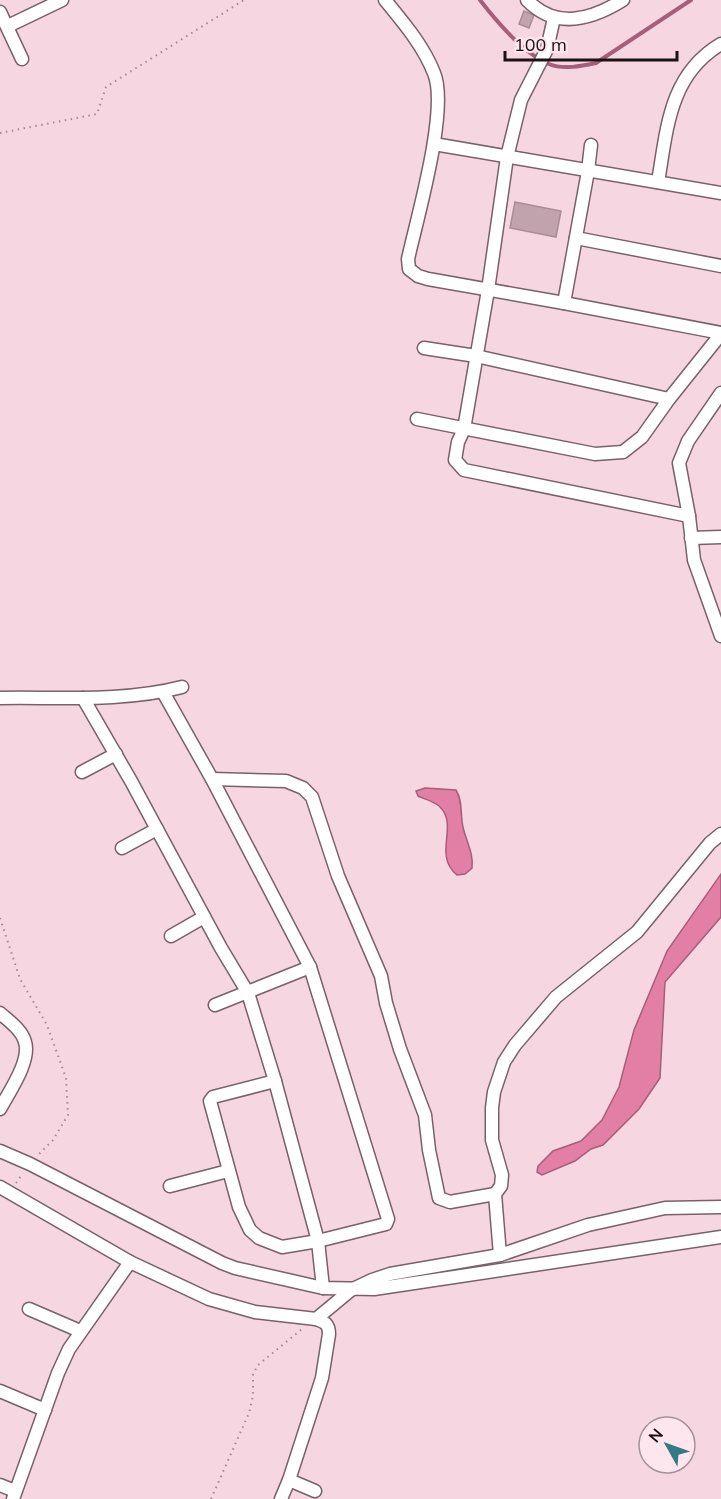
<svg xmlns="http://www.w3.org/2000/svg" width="721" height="1499" viewBox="0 0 721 1499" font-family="Mulish,sans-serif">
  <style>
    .water { fill: #e37fa5; stroke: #a75e7a; stroke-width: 1.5 }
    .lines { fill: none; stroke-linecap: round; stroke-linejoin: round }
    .stream { stroke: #a75e7a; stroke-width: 4 }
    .building { fill: #c0a3ac; stroke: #a98d96; stroke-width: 1.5 }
    .street-casing { stroke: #7a6068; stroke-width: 15 }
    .path { stroke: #a18a91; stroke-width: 2; stroke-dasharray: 1.5 4.5; stroke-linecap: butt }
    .street { stroke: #fff; stroke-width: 12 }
  </style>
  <rect width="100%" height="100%" fill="#f6d7e1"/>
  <g class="water">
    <path d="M425,788L456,790C463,801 460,814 463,827C466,841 474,854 472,868L465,874L457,875C432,854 460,825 439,806C433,801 424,799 418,796L416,791Z"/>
    <path d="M721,874V917L665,982L660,1078L639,1109L603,1145L591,1149L575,1161L542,1175L537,1172L538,1166L553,1151L581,1141L602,1120L619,1087L634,1030L667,951Z"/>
  </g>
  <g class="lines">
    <path class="stream" d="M480,0C497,22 523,53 549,64C563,70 582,66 596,63L691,0"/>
  </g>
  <g class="building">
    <path d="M524,11L534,15L529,28L519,24Z"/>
    <path d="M515,202L561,211L556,237L510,228Z"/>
  </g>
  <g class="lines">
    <defs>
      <g id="street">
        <path d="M385,0C403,22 423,45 434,73C449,109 417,218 408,259L409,269L418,276L428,279L564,303L721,333"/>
        <path d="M527,0C556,30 591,20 623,0"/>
        <path d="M0,12L22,59"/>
        <path d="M554,18L547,49L521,100L507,157L488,290L464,429L458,442L455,460L464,470L689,516"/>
        <path d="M8,26L62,0"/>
        <path d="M434,144L721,193"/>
        <path d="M658,182C667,129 669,75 721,44"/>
        <path d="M576,238L721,266"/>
        <path d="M564,303L588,171L591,145"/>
        <path d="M424,348L476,356L669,399"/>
        <path d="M721,393L688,441L679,463L689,516L694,560L721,636"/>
        <path d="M417,419L595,454L623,452L642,437L669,399L721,334"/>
        <path d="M691,538L721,537"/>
        <path d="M163,692L212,779L310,967L388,1219L386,1224L318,1241L282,1247L259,1238L250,1230L239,1207L210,1101L213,1097L275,1081"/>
        <path d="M0,698C59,697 124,702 182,687"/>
        <path d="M83,698L131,781L221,948L248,993L275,1081L318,1241L323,1288"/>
        <path d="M82,772L116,754"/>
        <path d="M212,779L286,781L303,788L312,797L338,876L381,976L386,1003L400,1049L425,1115L429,1150L439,1198L450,1202L495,1194"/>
        <path d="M122,848L157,829"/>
        <path d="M171,936L204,917"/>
        <path d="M215,1005L310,967"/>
        <path d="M0,1013C9,1021 22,1030 25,1042C31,1061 9,1092 0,1109"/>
        <path d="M0,1151L30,1164L222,1263L235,1268L323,1288L374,1289L721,1237"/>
        <path d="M170,1186L228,1171"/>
        <path d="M0,1187L130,1262L209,1299L255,1312L316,1319C325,1322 329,1324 329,1334L322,1378L289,1480L281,1499"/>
        <path d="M500,1255L495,1194L501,1186L502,1175L492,1140V1108L494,1092L504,1062L515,1045L556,997L637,932L710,843L721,834"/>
        <path d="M29,1309L80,1331"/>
        <path d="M316,1319L351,1290L372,1280L390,1274L500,1255L588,1225L665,1208L721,1207"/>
        <path d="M0,1391L45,1410"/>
        <path d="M289,1480L315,1491"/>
        <path d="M0,1485L15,1491"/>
        <path d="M13,1499L58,1373L69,1349L130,1262"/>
      </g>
    </defs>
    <use href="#street" class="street-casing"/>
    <g class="path">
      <path d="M0,133L97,114L106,87L244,0"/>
      <path d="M0,918L20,979L47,1025L66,1078L68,1115L53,1140L38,1155"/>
      <path d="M16,1183L23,1173"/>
      <path d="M211,1499L249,1413L253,1396V1374L258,1365L302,1329"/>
    </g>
    <use href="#street" class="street"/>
  </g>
  <g transform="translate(667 1445) rotate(310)"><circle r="28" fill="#ffe6ee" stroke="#a49197" stroke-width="1.5"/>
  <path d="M0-4.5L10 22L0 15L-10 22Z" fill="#337a84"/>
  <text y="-9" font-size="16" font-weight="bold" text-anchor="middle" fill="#1c1215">N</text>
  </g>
  <path d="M505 51v9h172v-9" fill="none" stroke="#1c1215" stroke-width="3"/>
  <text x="514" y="51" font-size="18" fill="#1c1215" stroke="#ffe6ee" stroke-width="4.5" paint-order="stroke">100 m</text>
</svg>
